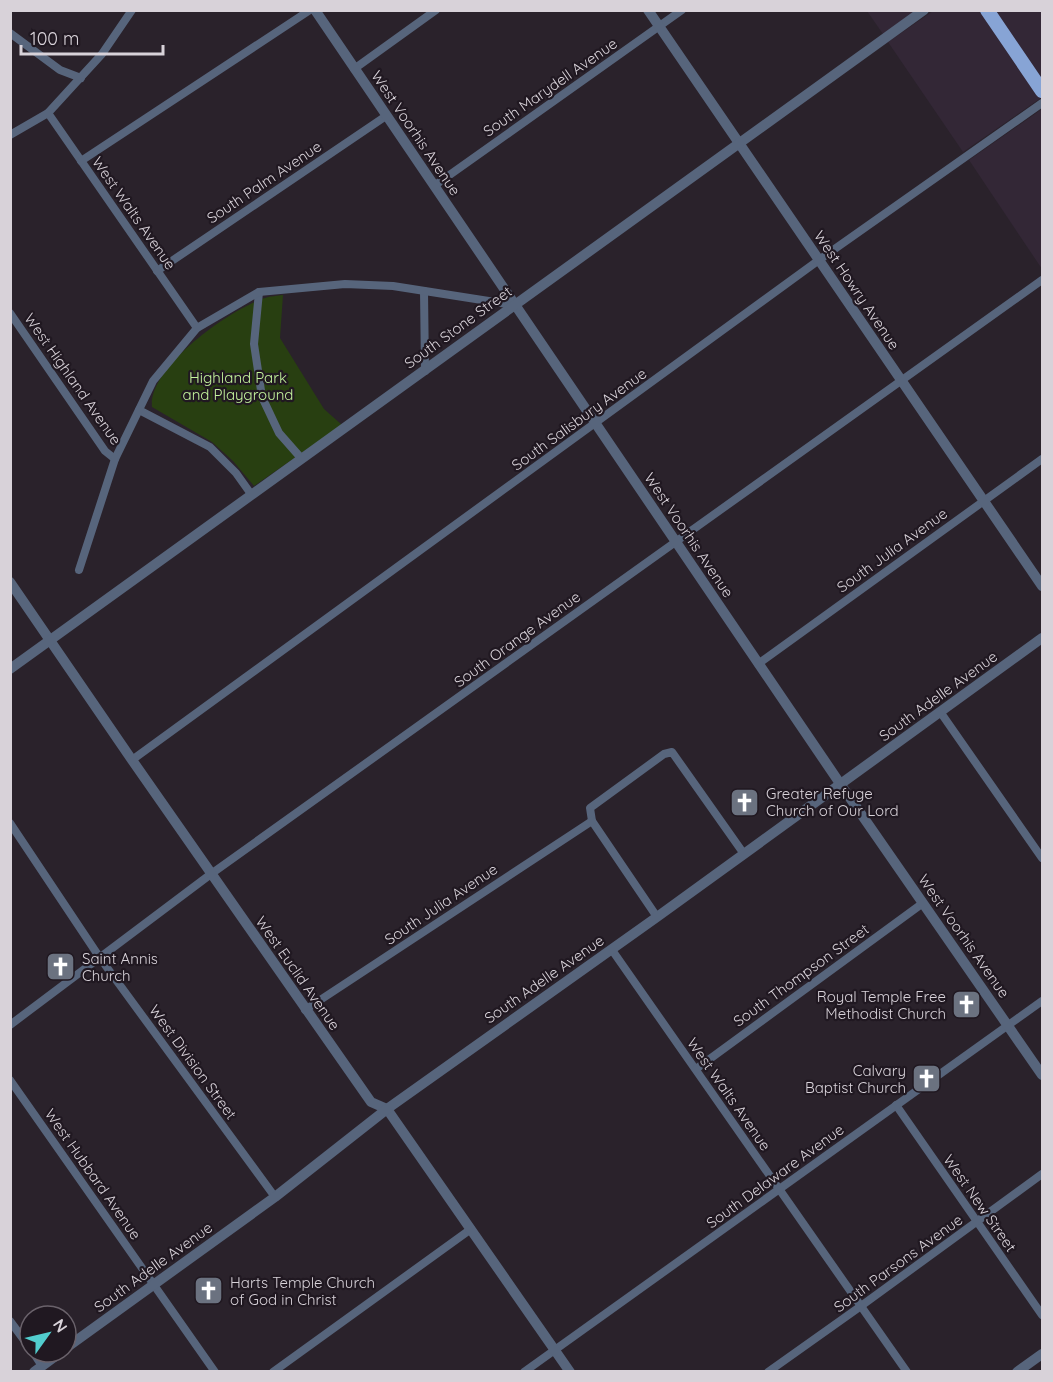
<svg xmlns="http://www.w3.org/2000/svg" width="1053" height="1382" viewBox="0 0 1053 1382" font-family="Quicksand,sans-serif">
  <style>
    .built { fill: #332736 }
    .green { fill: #283f11 }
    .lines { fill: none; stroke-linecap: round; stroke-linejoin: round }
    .minor { stroke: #57657c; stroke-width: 8 }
    .tertiary { stroke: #57657c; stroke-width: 10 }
    .primary { stroke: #87a4d5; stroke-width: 14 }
    .labels { text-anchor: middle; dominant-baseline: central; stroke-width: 4.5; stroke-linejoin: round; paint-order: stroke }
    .street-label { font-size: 15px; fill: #d8d2d9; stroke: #201821 }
    .park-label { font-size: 15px; fill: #c4f49d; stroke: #201821 }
    .poi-label { font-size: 15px; fill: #d8d2d9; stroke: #201821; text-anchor: start }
  </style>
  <rect width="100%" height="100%" fill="#2a222b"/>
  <g class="built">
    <path d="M867,11H916L883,34Z"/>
    <path d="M933,11H980L1041,98L963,152L888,42Z"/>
    <path d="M994,11H1042V81Z"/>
    <path d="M1042,109V269L969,160Z"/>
  </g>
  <path class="green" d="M283,295L280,338L324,409L342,425L254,486L233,461L212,442L152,407C148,367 230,309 265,298C270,296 277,296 283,295Z"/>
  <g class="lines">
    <g class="minor">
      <path d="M10,33L60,70L81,78"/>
      <path d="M354,69L436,10"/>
      <path d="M48,113L197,328"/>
      <path d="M10,135L48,113L102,54L132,10"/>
      <path d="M81,161L310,10"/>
      <path d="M434,186L682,10"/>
      <path d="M157,271L386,116"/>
      <path d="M424,291L425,371"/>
      <path d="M259,292L254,344L262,397L279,433L301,458"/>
      <path d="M10,313L105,451L115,459"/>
      <path d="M139,410L210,447L236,473L251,494"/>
      <path d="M79,570L115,459L153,381L197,328L259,292L345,284L393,286L514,305"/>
      <path d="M758,664L1042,459"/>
      <path d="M941,713L1042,858"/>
      <path d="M132,760L819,260L1042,103"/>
      <path d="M10,823L100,958L275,1197"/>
      <path d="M657,917L592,821L590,808L664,754L672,752L744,854"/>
      <path d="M612,950L907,1372"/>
      <path d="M305,1010L592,821"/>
      <path d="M10,1025L211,874L1042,280"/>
      <path d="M696,1069L923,903"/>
      <path d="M10,1080L215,1372"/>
      <path d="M896,1105L1042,1315"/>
      <path d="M10,1321L30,1348"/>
      <path d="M33,1352L42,1366"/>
      <path d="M273,1372L471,1229"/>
      <path d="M524,1372L1042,1001"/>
      <path d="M768,1372L861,1306L1042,1174"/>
    </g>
    <g class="tertiary">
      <path d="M315,10L841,785L1042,1075"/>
      <path d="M648,10L1042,586"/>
      <path d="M10,582L132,760L371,1102L387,1109L570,1372"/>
      <path d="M10,669L924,10"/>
      <path d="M66,1348L275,1197L387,1109L657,917L1042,638"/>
      <path d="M34,1372L61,1352"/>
      <path d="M1017,1372L1042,1354"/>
    </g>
    <path class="primary" d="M987,10L1042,91"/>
  </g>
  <defs>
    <symbol id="church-square" viewBox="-11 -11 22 22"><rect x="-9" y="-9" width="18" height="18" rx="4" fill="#6b7280" stroke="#201821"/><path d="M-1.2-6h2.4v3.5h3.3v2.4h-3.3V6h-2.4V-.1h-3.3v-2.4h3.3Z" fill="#fff"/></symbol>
  </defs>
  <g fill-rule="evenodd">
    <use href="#church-square" x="728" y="786" width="33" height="33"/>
    <use href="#church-square" x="44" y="950" width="33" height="33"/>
    <use href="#church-square" x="950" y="988" width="33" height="33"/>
    <use href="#church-square" x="910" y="1062" width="33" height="33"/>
    <use href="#church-square" x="192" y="1274" width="33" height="33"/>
  </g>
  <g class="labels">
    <g class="street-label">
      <text transform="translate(550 87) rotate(-35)">South Marydell Avenue</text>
      <text transform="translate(416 133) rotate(56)">West Voorhis Avenue</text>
      <text transform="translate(264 182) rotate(-34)">South Palm Avenue</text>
      <text transform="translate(134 213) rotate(55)">West Walts Avenue</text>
      <text transform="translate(857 290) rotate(56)">West Howry Avenue</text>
      <text transform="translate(458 327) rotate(-36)">South Stone Street</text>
      <text transform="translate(73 379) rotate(55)">West Highland Avenue</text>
      <text transform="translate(579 419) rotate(-36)">South Salisbury Avenue</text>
      <text transform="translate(689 535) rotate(56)">West Voorhis Avenue</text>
      <text transform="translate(892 550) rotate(-36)">South Julia Avenue</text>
      <text transform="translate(517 639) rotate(-36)">South Orange Avenue</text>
      <text transform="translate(938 696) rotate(-36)">South Adelle Avenue</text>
      <text transform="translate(441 904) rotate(-34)">South Julia Avenue</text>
      <text transform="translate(964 936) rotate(55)">West Voorhis Avenue</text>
      <text transform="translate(298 973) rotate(55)">West Euclid Avenue</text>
      <text transform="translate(801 975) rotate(-36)">South Thompson Street</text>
      <text transform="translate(544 979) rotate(-35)">South Adelle Avenue</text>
      <text transform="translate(193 1062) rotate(54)">West Division Street</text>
      <text transform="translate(729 1094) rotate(55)">West Walts Avenue</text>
      <text transform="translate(93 1174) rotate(55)">West Hubbard Avenue</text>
      <text transform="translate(775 1176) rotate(-36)">South Delaware Avenue</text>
      <text transform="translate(980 1203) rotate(55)">West New Street</text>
      <text transform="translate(898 1263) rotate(-36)">South Parsons Avenue</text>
      <text transform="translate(153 1267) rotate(-36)">South Adelle Avenue</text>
    </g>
    <g class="park-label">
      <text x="238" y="377">Highland Park<tspan x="238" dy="17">and Playground</tspan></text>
    </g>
    <g class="poi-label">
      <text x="766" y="793">Greater Refuge<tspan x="766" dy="17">Church of Our Lord</tspan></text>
      <text x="82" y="958">Saint Annis<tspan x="82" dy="17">Church</tspan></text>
      <text x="946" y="996" text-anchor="end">Royal Temple Free<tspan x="946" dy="17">Methodist Church</tspan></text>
      <text x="906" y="1070" text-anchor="end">Calvary<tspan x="906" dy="17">Baptist Church</tspan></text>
      <text x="230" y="1282">Harts Temple Church<tspan x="230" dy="17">of God in Christ</tspan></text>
    </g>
  </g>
  <rect width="1053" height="1382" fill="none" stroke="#d8d2d9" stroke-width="24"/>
  <g transform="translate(48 1334) rotate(56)"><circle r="28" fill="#201821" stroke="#6a626b" stroke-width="1.5"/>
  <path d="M0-4.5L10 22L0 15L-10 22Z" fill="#52cdce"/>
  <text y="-9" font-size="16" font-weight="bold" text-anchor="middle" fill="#d8d2d9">N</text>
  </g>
  <path d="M21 45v9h142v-9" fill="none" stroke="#d8d2d9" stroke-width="3"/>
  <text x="30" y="45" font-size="18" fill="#d8d2d9" stroke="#201821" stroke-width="4.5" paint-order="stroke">100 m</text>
</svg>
